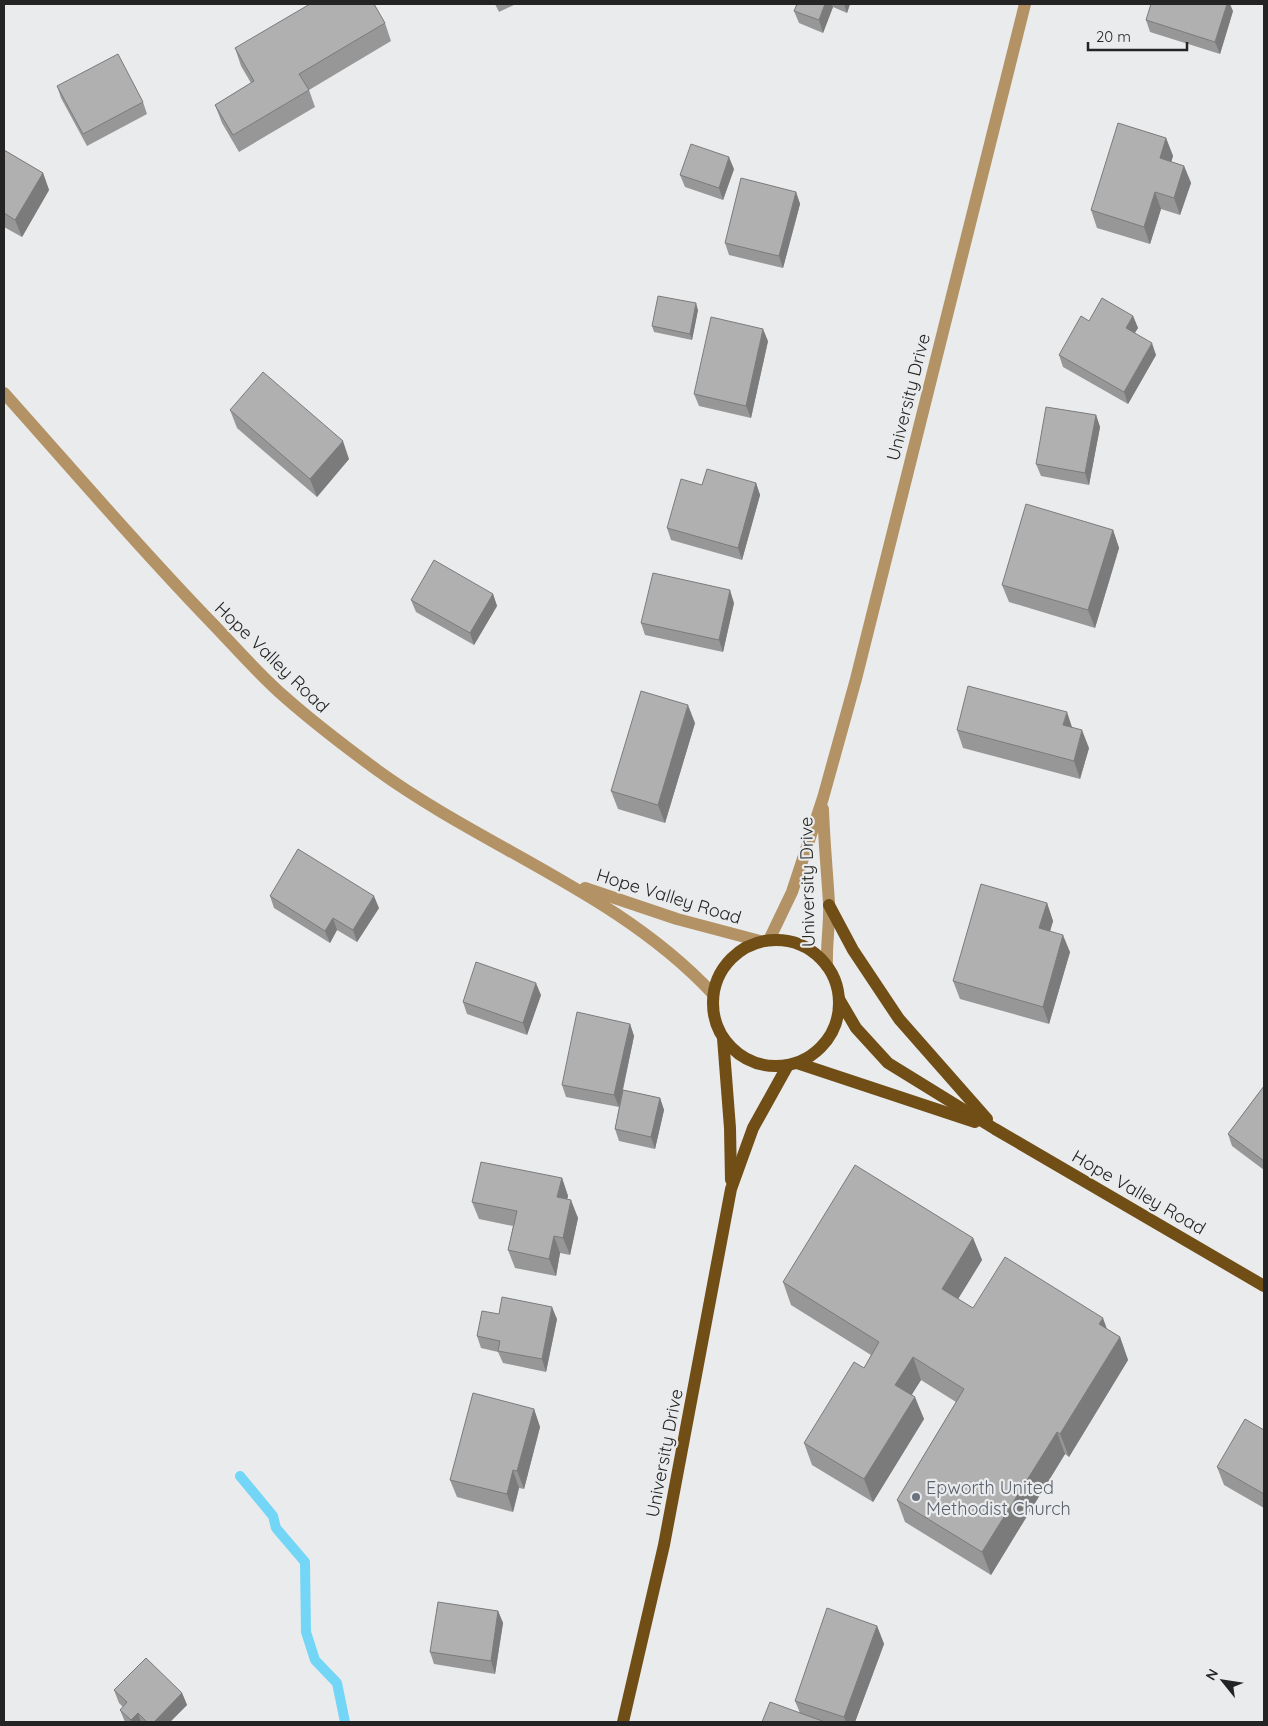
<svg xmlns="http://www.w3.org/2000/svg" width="1268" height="1726" viewBox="0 0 1268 1726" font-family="Quicksand,sans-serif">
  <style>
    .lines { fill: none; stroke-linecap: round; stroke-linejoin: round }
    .stream { stroke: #74d6f7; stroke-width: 10 }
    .minor { stroke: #b39265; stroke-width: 12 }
    .major { stroke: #704e16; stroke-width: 12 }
    .wall { fill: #989798 }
    .shaded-wall { fill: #7c7b7c }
    .building { fill: #b1b0b1; stroke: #7c7b7c }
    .worship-dot { fill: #6b7280; stroke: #eaebec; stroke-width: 2 }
    .labels { text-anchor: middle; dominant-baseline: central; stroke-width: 4.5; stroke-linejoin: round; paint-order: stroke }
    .street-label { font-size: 18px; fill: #242424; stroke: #eaebec }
    .worship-label { font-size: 18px; fill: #5b616d; stroke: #eaebec; text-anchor: start }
  </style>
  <rect width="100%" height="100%" fill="#eaebec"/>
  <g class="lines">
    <path class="stream" d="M240,1476L273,1516L276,1528L305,1562L306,1632L315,1660L337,1683L345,1722"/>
    <g class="minor">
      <path d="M4,393C73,470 140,549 212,623C234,646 255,670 278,691C309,719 343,745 377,770C486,849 620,894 713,994"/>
      <path d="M823,809C824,840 827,871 829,903C830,924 826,945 827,966"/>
      <path d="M585,888L677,919L760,941"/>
      <path d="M769,940L792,892L823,798L856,679L1025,4"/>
    </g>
    <g class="major">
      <path d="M829,905L853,950L899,1019L987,1119"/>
      <circle cx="776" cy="1003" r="63"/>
      <path d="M839,999L856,1028L888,1063L995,1129L1264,1286"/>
      <path d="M723,1038L730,1128L731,1180"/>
      <path d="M797,1063L975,1122"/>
      <path d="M623,1722L664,1545L731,1189L753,1128L788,1065"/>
    </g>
  </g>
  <g class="wall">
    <path d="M495,4H516L499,12Z"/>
    <path d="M797,4H850L847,13L833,7L823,33L799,23L794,11Z"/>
    <path d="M1233,11L1220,54L1150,32L1146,20Z"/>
    <path d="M385,23L391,41L309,90L315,107L239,152L222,123L215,105L251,83L241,66L235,48Z"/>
    <path d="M57,86L143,102L147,114L87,146L61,98Z"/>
    <path d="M1166,138L1173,156L1171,162L1184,166L1191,183L1180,215L1161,209L1150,244L1097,228L1091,210Z"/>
    <path d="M4,150L43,173L49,190L22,237L4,227Z"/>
    <path d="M734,169L723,200L685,187L680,175Z"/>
    <path d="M796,192L800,204L783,268L729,255L725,243Z"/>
    <path d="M698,310L692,340L654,332L652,326Z"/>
    <path d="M1133,316L1138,328L1134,333L1156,355L1128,404L1063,367L1059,355L1089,321Z"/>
    <path d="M768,341L751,418L699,406L694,394Z"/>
    <path d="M230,410L349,459L317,497L237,428Z"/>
    <path d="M1096,415L1100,427L1089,485L1041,476L1036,464Z"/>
    <path d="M756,483L760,495L742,560L671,540L667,528L702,485Z"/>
    <path d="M1113,530L1119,548L1095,628L1009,602L1002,585Z"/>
    <path d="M493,594L497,606L474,645L416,612L411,600Z"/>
    <path d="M734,603L723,652L645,635L641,623Z"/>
    <path d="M695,723L665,823L618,809L611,791Z"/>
    <path d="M957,730L1089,748L1080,779L963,748Z"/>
    <path d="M270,896L379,908L357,942L337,930L330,943L274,908Z"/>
    <path d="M1047,903L1053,921L1050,931L1070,952L1049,1024L960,999L953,981Z"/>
    <path d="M541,995L527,1035L467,1014L463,1002Z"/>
    <path d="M630,1024L634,1036L623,1090L660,1098L664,1110L655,1149L619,1141L615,1129L619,1107L566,1097L562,1085Z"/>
    <path d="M1264,1086V1170L1232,1146L1228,1134Z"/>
    <path d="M562,1178L568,1196L567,1199L578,1218L570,1255L560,1253L556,1276L515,1268L508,1250L513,1226L479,1219L472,1202Z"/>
    <path d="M973,1238L982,1260L958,1299L973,1308L1107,1329L1120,1337L1128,1360L1069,1457L1065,1454L991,1575L905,1522L897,1500L956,1402L921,1380L912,1394L924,1419L873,1502L812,1465L804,1443L864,1368L871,1355L791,1305L783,1282Z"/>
    <path d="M499,1314L557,1319L546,1372L503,1363L498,1352L481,1348L477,1336Z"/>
    <path d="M534,1409L540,1427L524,1489L519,1488L513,1512L457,1497L450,1480Z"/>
    <path d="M1264,1430V1508L1224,1485L1217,1467Z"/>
    <path d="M498,1611L503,1623L495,1674L434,1664L430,1652Z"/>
    <path d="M877,1626L884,1644L855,1722H762L800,1713L795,1701Z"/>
    <path d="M114,1690L182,1693L187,1705L170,1722H125L120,1710L123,1707L119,1703Z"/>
  </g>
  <g class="shaded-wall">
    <path d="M825,4H831L833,7L823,33L819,20Z"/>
    <path d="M844,4H850L847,13Z"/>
    <path d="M1227,4H1230L1233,11L1220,54L1215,42Z"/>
    <path d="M1166,138L1173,156L1167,176L1160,158Z"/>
    <path d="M729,157L734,169L723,200L719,188Z"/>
    <path d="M1184,166L1191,183L1180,215L1174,198Z"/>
    <path d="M43,173L49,190L22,237L15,220Z"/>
    <path d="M796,192L800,204L783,268L779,256Z"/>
    <path d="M1155,192L1161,209L1150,244L1144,227Z"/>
    <path d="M696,303L698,310L692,340L690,334Z"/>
    <path d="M1133,316L1138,328L1130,341L1126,328Z"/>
    <path d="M763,329L768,341L751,418L746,406Z"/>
    <path d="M1152,343L1156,355L1128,404L1124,392Z"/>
    <path d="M1096,415L1100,427L1089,485L1085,473Z"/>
    <path d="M343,441L349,459L317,497L310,479Z"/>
    <path d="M756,483L760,495L742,560L738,548Z"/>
    <path d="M1113,530L1119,548L1095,628L1088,610Z"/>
    <path d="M730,590L734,603L723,652L719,640Z"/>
    <path d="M493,594L497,606L474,645L470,633Z"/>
    <path d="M688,705L695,723L665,823L658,805Z"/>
    <path d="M1067,712L1073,730L1063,725Z"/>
    <path d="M1082,730L1089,748L1080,779L1074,761Z"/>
    <path d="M374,896L379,908L357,942L353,930Z"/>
    <path d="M1047,903L1053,921L1046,945L1039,928Z"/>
    <path d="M333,918L337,930L330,943L325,931Z"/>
    <path d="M1063,935L1070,952L1049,1024L1043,1007Z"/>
    <path d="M536,983L541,995L527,1035L523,1023Z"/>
    <path d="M630,1024L634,1036L619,1107L614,1095Z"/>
    <path d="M660,1098L664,1110L655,1149L651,1137Z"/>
    <path d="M562,1178L568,1196L563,1215L557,1197Z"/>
    <path d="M571,1200L578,1218L570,1255L563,1238Z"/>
    <path d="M554,1236L560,1253L556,1276L549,1259Z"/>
    <path d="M973,1238L982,1260L950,1312L942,1289Z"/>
    <path d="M552,1307L557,1319L546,1372L542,1359Z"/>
    <path d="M1103,1318L1111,1340L1099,1324Z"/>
    <path d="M1120,1337L1128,1360L1069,1457L1060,1434Z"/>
    <path d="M913,1357L921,1380L904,1407L895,1385Z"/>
    <path d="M915,1397L924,1419L873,1502L864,1479Z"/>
    <path d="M534,1409L540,1427L524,1489L517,1471Z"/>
    <path d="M1057,1432L1065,1454L991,1575L982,1552Z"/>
    <path d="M513,1470L519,1488L513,1512L507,1494Z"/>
    <path d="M498,1611L503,1623L495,1674L491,1661Z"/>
    <path d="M877,1626L884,1644L855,1722H846L844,1717Z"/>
    <path d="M182,1693L187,1705L170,1722H154Z"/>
    <path d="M138,1713L141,1722H132L131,1720Z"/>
  </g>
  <g class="building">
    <path d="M310,4H374L385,23L299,74L309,90L233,135L215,105L254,81L235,48Z"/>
    <path d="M797,4H825L819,20L794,11Z"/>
    <path d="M1151,4H1227L1215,42L1146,20Z"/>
    <path d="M118,54L143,102L83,134L57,86Z"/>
    <path d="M1118,123L1166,138L1160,158L1184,166L1174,198L1155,192L1144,227L1091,210Z"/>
    <path d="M691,144L729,157L719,188L680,175Z"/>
    <path d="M4,150L43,173L15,220L4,213Z"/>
    <path d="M741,178L796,192L779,256L725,243Z"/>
    <path d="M658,296L696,303L690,334L652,326Z"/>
    <path d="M1102,298L1133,316L1126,328L1152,343L1124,392L1059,355L1081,316L1089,321Z"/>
    <path d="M711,317L763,329L746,406L694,394Z"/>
    <path d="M263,372L343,441L310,479L230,410Z"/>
    <path d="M1046,407L1096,415L1085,473L1036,464Z"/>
    <path d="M707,469L756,483L738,548L667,528L681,479L702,485Z"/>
    <path d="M1026,504L1113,530L1088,610L1002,585Z"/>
    <path d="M434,560L493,594L470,633L411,600Z"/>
    <path d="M653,573L730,590L719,640L641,623Z"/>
    <path d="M968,686L1067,712L1063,725L1082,730L1074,761L957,730Z"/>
    <path d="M641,691L688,705L658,805L611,791Z"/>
    <path d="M298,849L374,896L353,930L333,918L325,931L270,896Z"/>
    <path d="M981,884L1047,903L1039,928L1063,935L1043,1007L953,981Z"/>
    <path d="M476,962L536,983L523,1023L463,1002Z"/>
    <path d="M577,1012L630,1024L614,1095L562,1085Z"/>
    <path d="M1264,1086V1161L1228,1134Z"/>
    <path d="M623,1090L660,1098L651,1137L615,1129Z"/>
    <path d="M481,1162L562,1178L557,1197L571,1200L563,1238L554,1236L549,1259L508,1250L517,1211L472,1202Z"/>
    <path d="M855,1165L973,1238L942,1289L973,1308L1005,1257L1103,1318L1099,1324L1120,1337L1060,1434L1057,1432L982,1552L897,1500L964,1389L913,1357L895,1385L915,1397L864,1479L804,1443L854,1362L864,1368L879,1342L783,1282Z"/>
    <path d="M502,1297L552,1307L542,1359L498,1351L500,1341L477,1336L482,1311L499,1314Z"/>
    <path d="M473,1393L534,1409L517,1471L513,1470L507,1494L450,1480Z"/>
    <path d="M1245,1419L1264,1430V1494L1217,1467Z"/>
    <path d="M438,1602L498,1611L491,1661L430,1652Z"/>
    <path d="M827,1608L877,1626L844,1717L795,1701Z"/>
    <path d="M146,1658L182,1693L154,1722H147L138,1713L131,1720L120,1710L127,1702L114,1690Z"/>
    <path d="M770,1702L825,1722H762Z"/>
  </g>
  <circle class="worship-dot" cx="916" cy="1497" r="5"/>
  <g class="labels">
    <g class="street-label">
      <text transform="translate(908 397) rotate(-76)">University Drive</text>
      <text transform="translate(272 657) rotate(44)">Hope Valley Road</text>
      <text transform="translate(807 882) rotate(-91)">University Drive</text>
      <text transform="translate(669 896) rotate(17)">Hope Valley Road</text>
      <text transform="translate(1139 1192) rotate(30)">Hope Valley Road</text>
      <text transform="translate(664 1453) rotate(-79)">University Drive</text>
    </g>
    <g class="worship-label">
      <text x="926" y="1487">Epworth United<tspan x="926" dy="21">Methodist Church</tspan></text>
    </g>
  </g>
  <rect width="1268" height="1726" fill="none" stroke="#242424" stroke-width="10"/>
  <g transform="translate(1223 1681) rotate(300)" stroke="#eaebec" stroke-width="4" paint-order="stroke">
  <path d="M0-4L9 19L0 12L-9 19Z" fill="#242424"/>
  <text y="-8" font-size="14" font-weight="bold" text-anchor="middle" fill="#242424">N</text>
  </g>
  <path d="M1088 42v8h99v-8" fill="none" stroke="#242424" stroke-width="2.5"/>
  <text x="1096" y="42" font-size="15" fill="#242424" stroke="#eaebec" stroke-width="4" paint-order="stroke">20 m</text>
</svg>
